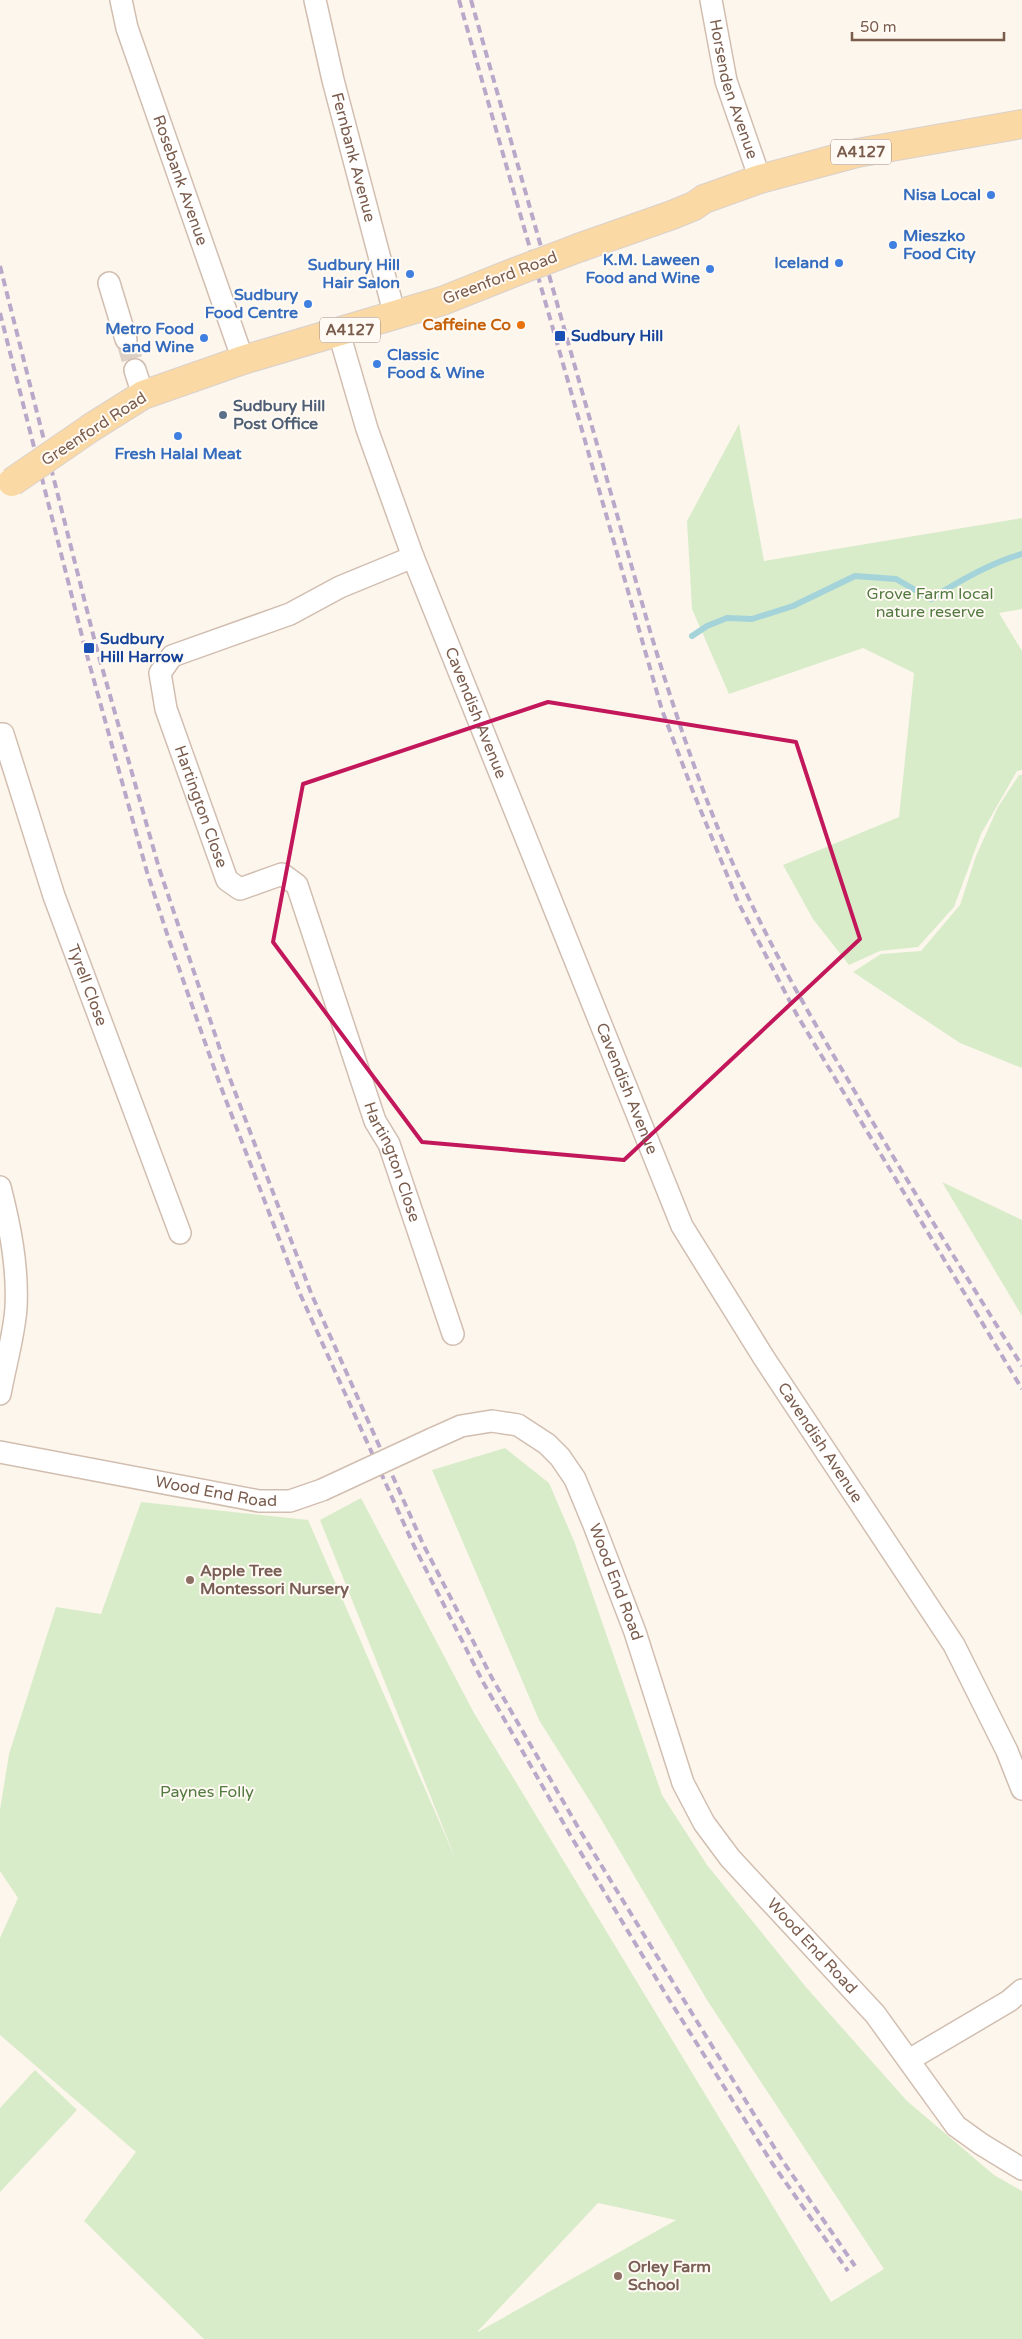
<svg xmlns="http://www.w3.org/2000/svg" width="1022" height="2339" viewBox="0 0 1022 2339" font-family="'Varela Round',sans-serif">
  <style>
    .green { fill: #d8ecc9; fill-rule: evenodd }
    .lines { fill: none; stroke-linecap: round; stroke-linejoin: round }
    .stream { stroke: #a5d3da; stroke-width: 6 }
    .minor-tunnel { stroke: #dcd0c4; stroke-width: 21; stroke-dasharray: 21 11; stroke-linecap: butt }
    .minor-casing { stroke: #d1beb0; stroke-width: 24 }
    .primary-casing { stroke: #dad1cd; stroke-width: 30 }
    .minor { stroke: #fff; stroke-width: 21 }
    .primary { stroke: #fbd9a5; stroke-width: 28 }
    .rail { stroke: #b9a8c9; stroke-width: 4; stroke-dasharray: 8 5; stroke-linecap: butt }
    .minor-bridge-casing { stroke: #d1beb0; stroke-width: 24; stroke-linecap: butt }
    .primary-bridge-casing { stroke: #dad1cd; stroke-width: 30; stroke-linecap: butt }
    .minor-bridge { stroke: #fff; stroke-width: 21 }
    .primary-bridge { stroke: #fbd9a5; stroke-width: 28 }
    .marked { fill: none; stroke: #c2185b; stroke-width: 4; stroke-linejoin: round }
    .shop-dot { fill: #3f7fe0; stroke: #fffaf3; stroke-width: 2 }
    .food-dot { fill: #e8710a; stroke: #fffaf3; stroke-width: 2 }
    .transit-dot { fill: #1a4fb4; stroke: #fffaf3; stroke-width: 2 }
    .service-dot { fill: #5c6f8a; stroke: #fffaf3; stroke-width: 2 }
    .education-dot { fill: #8d6e63; stroke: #fffaf3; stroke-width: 2 }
    .labels { text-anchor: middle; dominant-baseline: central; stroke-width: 4; stroke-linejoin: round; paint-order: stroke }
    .shield { fill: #fffaf3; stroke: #a28b7f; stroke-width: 1 }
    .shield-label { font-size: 15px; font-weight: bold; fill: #7a5c4d }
    .street-label { font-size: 16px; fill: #7a5c4d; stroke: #fffaf3 }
    .shop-label { font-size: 16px; font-weight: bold; fill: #366cbe; stroke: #fffaf3; text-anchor: end }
    .food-label { font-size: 16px; font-weight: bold; fill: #c56008; stroke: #fffaf3; text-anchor: end }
    .transit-label { font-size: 16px; font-weight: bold; fill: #164399; stroke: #fffaf3; text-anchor: start }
    .service-label { font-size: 16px; font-weight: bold; fill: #4e5e75; stroke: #fffaf3; text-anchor: start }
    .park-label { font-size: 16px; fill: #537a41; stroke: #fffaf3 }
    .education-label { font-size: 16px; font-weight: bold; fill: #785e54; stroke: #fffaf3; text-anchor: start }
  </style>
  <rect width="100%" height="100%" fill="#fdf6ec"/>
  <g class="green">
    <path d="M739,424L764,561L1022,518V609L999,613L1022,651V770L1017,771L981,834L954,907L918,947L880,951L849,965L813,919L783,865L899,817L914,673L863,648L729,694L692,609L687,521Z"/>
    <path d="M1019,775H1022V1068L960,1043L853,972L881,954L921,951L960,905L976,856L998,807Z"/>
    <path d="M942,1182L1022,1220V1316Z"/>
    <path d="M505,1448L549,1483L574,1541L662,1795L707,1865L805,1986L907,2101L994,2175L1022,2191V2339H204L84,2221L136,2152L0,2035V1938L18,1898L0,1871V1810L9,1754L56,1607L101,1614L141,1502L308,1520L456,1860L320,1520L361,1498L474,1713L831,2302L884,2269L707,2000L598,1814L539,1720L432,1470ZM598,2203L676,2220L478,2332V2331Z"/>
    <path d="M35,2070L77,2110L0,2192V2108Z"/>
  </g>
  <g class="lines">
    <path class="stream" d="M692,636L707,626L727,618L752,619L793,606L855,576L896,579L931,599C959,581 990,563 1022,554"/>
    <path class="minor-tunnel" d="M126,339L135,370"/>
    <defs>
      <g id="minor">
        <path id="s1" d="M121,0L127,28L243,360"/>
        <path id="s2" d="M315,0L333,80L395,316"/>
        <path id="s3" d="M711,0L726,81L760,179"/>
        <path d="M109,283L126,339"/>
        <path id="s4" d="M339,333L367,429L413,557L682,1226L764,1358L954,1645L1007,1751L1022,1789"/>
        <path d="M135,370L143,395"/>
        <path id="s5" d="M413,557L340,587L290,614L172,656L160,673L166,709L227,880L240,889L282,874L297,885L375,1121L389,1144L453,1334"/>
        <path id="s6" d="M0,734H3L54,896L180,1233"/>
        <path d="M0,1187C10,1226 18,1266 16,1308C14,1336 5,1366 0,1394"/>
        <path id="s7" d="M432,1439L461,1426L492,1421L518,1425L547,1444L560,1457L575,1479L594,1525L635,1632L683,1783L704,1823L730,1858L875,2014L956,2126L981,2144L1022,2169"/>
        <path id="s8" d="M0,1452L259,1501H290L322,1490"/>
        <path d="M909,2060L1009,2001L1022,1990"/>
      </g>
      <g id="primary">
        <path d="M581,247L672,215L694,206L704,199L760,179L857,153L1022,124"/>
        <path d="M92,427L143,395L243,360L442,301L515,272"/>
      </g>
    </defs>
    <use href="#minor" class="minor-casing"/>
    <use href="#primary" class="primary-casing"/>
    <use href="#minor" class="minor"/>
    <use href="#primary" class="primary"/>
    <g class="rail">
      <path d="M459,0L662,710L692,789L739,904L797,1015L1022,1389"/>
      <path d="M471,0L650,631C678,723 709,816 751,903C781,966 816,1026 851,1085C906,1180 964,1273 1022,1366"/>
      <path d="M0,266L96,646L159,868L229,1076L311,1293L423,1544L492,1678L579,1829L782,2160L855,2266"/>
      <path d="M0,313L85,648L147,872L169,940L219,1082L301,1296L414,1546L483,1682L572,1838L665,1993L772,2163L848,2271"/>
    </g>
    <defs>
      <path id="minor-bridge" d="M322,1490L432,1439"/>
      <g id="primary-bridge">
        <path d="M515,272L581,247"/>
        <path d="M12,482L92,427"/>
      </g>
    </defs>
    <use href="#minor-bridge" class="minor-bridge-casing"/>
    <use href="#primary-bridge" class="primary-bridge-casing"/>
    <use href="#minor-bridge" class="minor-bridge"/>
    <use href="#primary-bridge" class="primary-bridge"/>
  </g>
  <path class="marked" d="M548,702L796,742L860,939L624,1160L422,1142L273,942L303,784Z"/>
  <g class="shop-dot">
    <circle cx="991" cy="195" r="5"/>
    <circle cx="893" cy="245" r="5"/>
    <circle cx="839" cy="263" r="5"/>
    <circle cx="710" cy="269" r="5"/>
    <circle cx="410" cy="274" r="5"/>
    <circle cx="308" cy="304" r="5"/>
    <circle cx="204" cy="338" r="5"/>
    <circle cx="377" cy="364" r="5"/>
    <circle cx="178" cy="436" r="5"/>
  </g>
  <circle class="food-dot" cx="521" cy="325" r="5"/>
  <g class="transit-dot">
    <rect x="554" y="330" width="12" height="12" rx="2.5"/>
    <rect x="83" y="642" width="12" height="12" rx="2.5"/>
  </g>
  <circle class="service-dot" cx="223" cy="415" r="5"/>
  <g class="education-dot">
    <circle cx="190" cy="1580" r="5"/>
    <circle cx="618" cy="2276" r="5"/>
  </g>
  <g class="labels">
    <g class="shield">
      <rect x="831" y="139.5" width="60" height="25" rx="4"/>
      <rect x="320" y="317.5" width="60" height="25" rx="4"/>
    </g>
    <g class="shield-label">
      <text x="861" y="152">A4127</text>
      <text x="350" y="330">A4127</text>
    </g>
    <g class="street-label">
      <text stroke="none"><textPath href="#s3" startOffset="92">Horsenden Avenue</textPath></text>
      <text stroke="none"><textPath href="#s2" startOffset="162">Fernbank Avenue</textPath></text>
      <text stroke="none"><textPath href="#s1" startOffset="190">Rosebank Avenue</textPath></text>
      <text transform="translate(500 278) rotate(-21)">Greenford Road</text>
      <text transform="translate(94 429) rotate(-33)">Greenford Road</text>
      <text stroke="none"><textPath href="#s4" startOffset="404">Cavendish Avenue</textPath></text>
      <text stroke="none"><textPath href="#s5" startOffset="422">Hartington Close</textPath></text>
      <text stroke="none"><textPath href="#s6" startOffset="268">Tyrell Close</textPath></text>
      <text stroke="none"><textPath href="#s4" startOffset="809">Cavendish Avenue</textPath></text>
      <text stroke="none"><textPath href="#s5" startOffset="872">Hartington Close</textPath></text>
      <text stroke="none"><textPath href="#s4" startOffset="1214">Cavendish Avenue</textPath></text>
      <text stroke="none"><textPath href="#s8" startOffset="220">Wood End Road</textPath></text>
      <text stroke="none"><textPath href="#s7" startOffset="280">Wood End Road</textPath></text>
      <text stroke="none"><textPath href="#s7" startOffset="701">Wood End Road</textPath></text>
    </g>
    <g class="shop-label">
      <text x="981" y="195">Nisa Local</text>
      <text x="903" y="236" text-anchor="start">Mieszko<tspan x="903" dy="18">Food City</tspan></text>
      <text x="700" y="260">K.M. Laween<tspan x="700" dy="18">Food and Wine</tspan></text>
      <text x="829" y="263">Iceland</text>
      <text x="400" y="265">Sudbury Hill<tspan x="400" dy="18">Hair Salon</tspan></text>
      <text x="298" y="295">Sudbury<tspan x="298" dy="18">Food Centre</tspan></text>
      <text x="194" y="329">Metro Food<tspan x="194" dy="18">and Wine</tspan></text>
      <text x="387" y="355" text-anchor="start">Classic<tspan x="387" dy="18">Food &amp; Wine</tspan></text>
      <text x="178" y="454" text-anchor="middle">Fresh Halal Meat</text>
    </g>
    <g class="food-label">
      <text x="511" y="325">Caffeine Co</text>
    </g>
    <g class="transit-label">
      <text x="571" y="336">Sudbury Hill</text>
      <text x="100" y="639">Sudbury<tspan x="100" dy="18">Hill Harrow</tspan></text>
    </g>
    <g class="service-label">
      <text x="233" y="406">Sudbury Hill<tspan x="233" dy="18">Post Office</tspan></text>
    </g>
    <g class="park-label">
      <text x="930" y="594">Grove Farm local<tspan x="930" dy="18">nature reserve</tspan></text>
      <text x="207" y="1792">Paynes Folly</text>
    </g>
    <g class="education-label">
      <text x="200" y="1571">Apple Tree<tspan x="200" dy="18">Montessori Nursery</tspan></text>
      <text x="628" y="2267">Orley Farm<tspan x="628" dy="18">School</tspan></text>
    </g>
  </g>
  <path d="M852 32v8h152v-8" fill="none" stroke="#7a5c4d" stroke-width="2.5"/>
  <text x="860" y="32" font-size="15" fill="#7a5c4d" stroke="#fffaf3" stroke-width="4" paint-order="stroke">50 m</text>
</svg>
